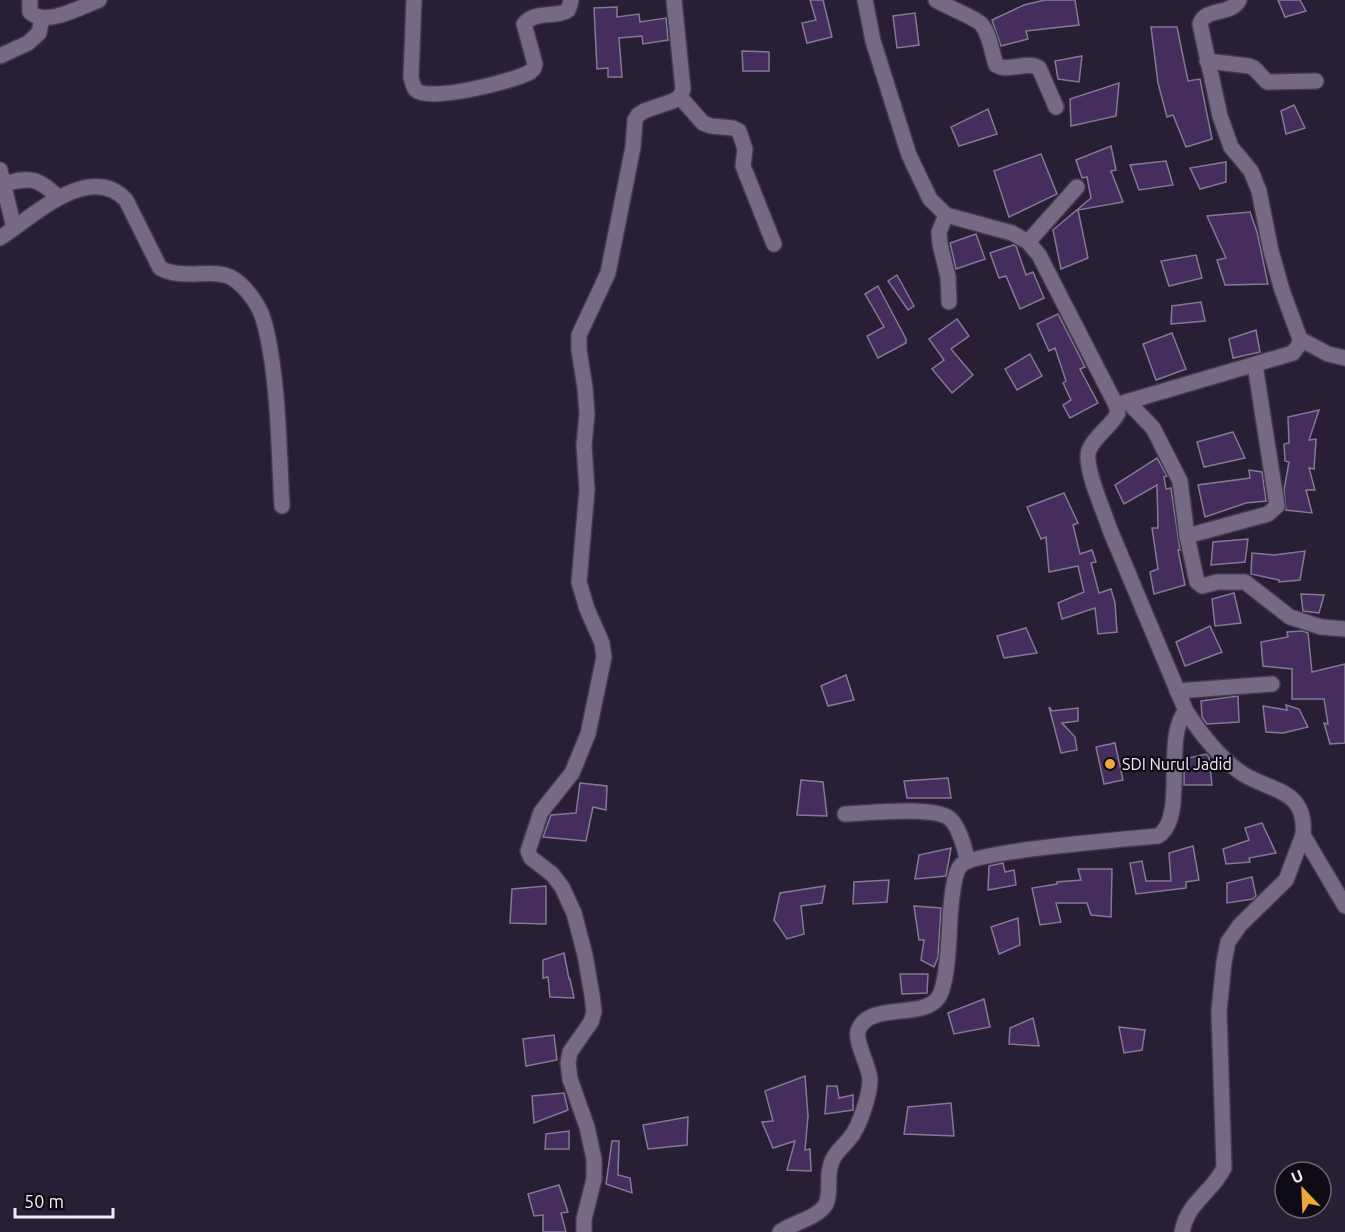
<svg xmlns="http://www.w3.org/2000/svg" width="1345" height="1232" viewBox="0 0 1345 1232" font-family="Ubuntu,sans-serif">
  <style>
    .building { fill: #452d5e; stroke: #847993; stroke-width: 1.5 }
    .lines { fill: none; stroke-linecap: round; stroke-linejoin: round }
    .minor-casing { stroke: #423a4c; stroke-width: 18 }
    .minor { stroke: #756983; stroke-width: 15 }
    .poi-dot { fill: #eda83b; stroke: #0f0b14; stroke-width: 2 }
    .labels { text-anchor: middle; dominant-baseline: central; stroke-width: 4.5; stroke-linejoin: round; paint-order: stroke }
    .poi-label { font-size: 16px; fill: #f2ecfa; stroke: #0f0b14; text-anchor: start }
  </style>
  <rect width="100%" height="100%" fill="#291f34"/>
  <g class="building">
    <path d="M810,0H823L832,37L807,43L802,23L816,20Z"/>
    <path d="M1045,0H1075L1079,25L1026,31L1028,39L1001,46L992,20L1024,5Z"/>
    <path d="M1278,0H1300L1306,11L1285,17Z"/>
    <path d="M617,7V17L639,14L640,22L666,18L668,40L643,44L642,36L619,38L622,77H608V68L597,69L594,8Z"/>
    <path d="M915,13L919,45L897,48L893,16Z"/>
    <path d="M1151,27H1177L1188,81L1200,79L1212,139L1186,147L1173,115L1167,117L1158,83Z"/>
    <path d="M742,51L769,52V71H743Z"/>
    <path d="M1082,56L1079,82L1058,79L1055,61Z"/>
    <path d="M1119,83L1116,116L1071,126L1070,99Z"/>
    <path d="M1294,105L1305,128L1286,134L1281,111Z"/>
    <path d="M988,109L997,134L959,146L951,127Z"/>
    <path d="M1111,146L1116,170L1111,171L1123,202L1078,210L1088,258L1061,269L1053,230L1091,198L1087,177L1082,178L1076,160Z"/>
    <path d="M1041,154L1057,194L1009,217L994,171Z"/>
    <path d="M1166,161L1173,185L1139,190L1130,165Z"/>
    <path d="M1226,162V182L1200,189L1190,168Z"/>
    <path d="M1250,212L1257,232L1268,284L1225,285L1217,260L1226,258L1207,216Z"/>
    <path d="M976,234L985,259L956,269L950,243Z"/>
    <path d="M1013,245L1016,246L1026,275L1033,272L1044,298L1020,309L1006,276L999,278L990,253Z"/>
    <path d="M1196,255L1202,278L1169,286L1161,261Z"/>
    <path d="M897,275L914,306L908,310L888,281Z"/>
    <path d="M878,286L906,339V343L878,358L867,336L884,327L865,294Z"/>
    <path d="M1201,302L1205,321L1171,324L1172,306Z"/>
    <path d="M1058,314L1085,367L1080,369L1098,403L1070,418L1063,405L1071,400L1063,383L1066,381L1055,348L1049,351L1037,324Z"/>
    <path d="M957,319L969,336L951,349L973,375L952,393L932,369L944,360L929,339Z"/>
    <path d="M1256,330L1260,352L1233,358L1229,339Z"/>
    <path d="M1172,333L1186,369L1156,380L1143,344Z"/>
    <path d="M1030,354L1042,376L1017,390L1005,369Z"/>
    <path d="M1319,410L1309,440L1316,439L1314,469L1309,468L1315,490H1306L1312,513L1286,510L1284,490L1289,462L1285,461L1284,444L1289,443L1288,417Z"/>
    <path d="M1233,432L1245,458L1204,467L1197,442Z"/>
    <path d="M1157,458L1167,476L1164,477L1166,489L1171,488L1180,550H1178L1185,585L1154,594L1150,572L1158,569L1152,528H1158L1157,485L1124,504L1115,485Z"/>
    <path d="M1249,470L1262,472L1266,501L1246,503L1205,517L1198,485L1250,478Z"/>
    <path d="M1064,493L1078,523L1073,525L1080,554L1092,550L1096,562L1091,563L1099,593L1111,589L1115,603L1117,632L1098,634L1095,608L1062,619L1058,603L1084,592L1078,566L1049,572L1046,537L1041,539L1027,507Z"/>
    <path d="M1248,539L1245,562L1211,565L1213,542Z"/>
    <path d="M1305,551L1300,580L1279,582V580L1251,574L1252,553L1274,555Z"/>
    <path d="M1234,593L1241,623L1215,626L1212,599Z"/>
    <path d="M1301,594L1324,595L1319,613L1303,611Z"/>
    <path d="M1210,626L1222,652L1185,666L1176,642Z"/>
    <path d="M1026,628L1037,653L1004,658L997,636Z"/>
    <path d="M1302,631L1308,633L1312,672L1345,664V743L1330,744L1324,723L1328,724L1324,699H1292V669L1263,666L1261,642L1288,637L1287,632Z"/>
    <path d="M846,675L854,700L828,706L821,686Z"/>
    <path d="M1238,696L1239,722L1207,724L1202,717L1201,701Z"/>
    <path d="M1286,705L1299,709L1308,727L1283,733L1266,732L1263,706L1287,710Z"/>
    <path d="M1049,707L1052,711L1078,708V721L1062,723L1075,737L1077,750L1061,753Z"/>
    <path d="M1115,743L1123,780L1104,784L1096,747Z"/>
    <path d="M1206,754L1209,757L1212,785H1184V759Z"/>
    <path d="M948,778L951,798H907L904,781Z"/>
    <path d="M801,780L823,782L827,816L797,815Z"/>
    <path d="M580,783L607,786L606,810L593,807L586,841L543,837L551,815L576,813Z"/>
    <path d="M1262,823L1276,853L1249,858L1250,862L1226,864L1223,849L1249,840L1245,828Z"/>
    <path d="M1193,846L1199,880L1186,882V888L1136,894L1130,863L1142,861L1146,881H1171L1169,853Z"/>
    <path d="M951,848L946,876L915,879L919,855Z"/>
    <path d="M1003,863L1005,872L1014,870L1016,885L988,890L989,866Z"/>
    <path d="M1078,869H1112L1111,917L1091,915L1087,903H1056L1061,922L1040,925L1032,888L1057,884V882L1081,880Z"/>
    <path d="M1252,877L1256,896L1253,899L1227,903V883Z"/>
    <path d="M889,880L887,902L853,904L854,882Z"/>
    <path d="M546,886V924L510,923L512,889Z"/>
    <path d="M825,886L822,903L801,906L804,934L787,939L774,920L780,893Z"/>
    <path d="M914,906L941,908L938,957L934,967L921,960L924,940H919Z"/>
    <path d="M1018,918L1020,945L999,954L991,927Z"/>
    <path d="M564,953L569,979H570L574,998L550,997L548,977L543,978V960Z"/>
    <path d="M900,974H928L927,993L902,994Z"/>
    <path d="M984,999L990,1027L954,1034L948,1013Z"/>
    <path d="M1033,1018L1039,1046L1009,1044L1010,1028Z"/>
    <path d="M1119,1027L1145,1030L1142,1050L1124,1053Z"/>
    <path d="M554,1035L557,1060L526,1066L523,1039Z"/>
    <path d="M805,1076L808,1116L805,1150L810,1149L811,1171L787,1170L795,1141L773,1148L762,1122L773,1121L765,1091Z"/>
    <path d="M827,1086H837L839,1098L853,1095V1110L825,1114Z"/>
    <path d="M564,1093L568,1110L534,1123L532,1096Z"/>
    <path d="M951,1103L954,1136L904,1134L908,1107Z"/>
    <path d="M688,1117L687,1145L648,1149L643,1125Z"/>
    <path d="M569,1131V1149H545L546,1134Z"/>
    <path d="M612,1141H619L618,1175L630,1178L632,1193L606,1184Z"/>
    <path d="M559,1185L568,1212L561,1213L566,1232H543V1215L534,1216L528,1194Z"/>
  </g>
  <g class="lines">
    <defs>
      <g id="minor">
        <path d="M30,0V12C45,27 81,7 99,0"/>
        <path d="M414,0L411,77C412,81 413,87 416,90C428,103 515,81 530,72C534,69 534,69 535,64L524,24C535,10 558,18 568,10C570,7 570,3 571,0"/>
        <path d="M865,0L873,41L909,155L930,199L946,215L1012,233L1028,242L1039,255L1116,405L1118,413C1111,427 1095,435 1089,450C1083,466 1104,511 1110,530L1186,711C1201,734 1220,759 1243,774C1272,792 1307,789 1303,835L1345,906"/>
        <path d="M936,0C945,6 978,19 982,25C990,35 992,53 996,65C1010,73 1026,60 1039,68L1056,107"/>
        <path d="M0,56L28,43L39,33L42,18"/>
        <path d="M1207,61L1249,66L1254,68L1267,82L1316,81"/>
        <path d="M680,97L703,123L711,126L733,128L739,131L745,149L743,166L774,244"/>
        <path d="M0,170L14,228"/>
        <path d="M3,184C30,177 37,177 58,197"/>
        <path d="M946,215L939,232L940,244L948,277L949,302"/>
        <path d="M0,238C32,217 90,161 126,200L160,268C183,281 213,267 232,278C244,285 256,301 261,313C266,325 268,337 270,349C279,401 279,454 282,506"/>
        <path d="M1028,242L1077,187"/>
        <path d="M1300,339L1328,354L1345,358"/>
        <path d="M1128,402L1153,428L1180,481L1187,536L1197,582L1202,586L1217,582H1245L1290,617L1321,627L1345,629"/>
        <path d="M1116,405L1293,353L1299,345L1300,339L1282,290L1271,251L1259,191L1251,171L1231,147L1220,116L1200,24C1205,7 1231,16 1239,0"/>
        <path d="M1187,536L1268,514L1277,506L1255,365"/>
        <path d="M1177,691L1272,684"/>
        <path d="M845,814C867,813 933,806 949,818C960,827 964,848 968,861"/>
        <path d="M584,1232V1219L594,1179V1159L587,1127L570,1079L568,1063L570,1052L591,1022L594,1012L592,995L585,955L574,913L562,887L552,874L531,858L528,851L541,812L572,773L588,734L604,657L602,643L587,609L579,582L587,490L584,445L587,414L585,388L579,350V335L608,273L633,147L635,120L638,115L644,111L673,101L680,97L683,89L674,0"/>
        <path d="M780,1232C793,1222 817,1219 826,1204C831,1193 827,1179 830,1168C832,1155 842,1148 850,1138C860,1126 870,1094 870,1079C869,1066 855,1042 858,1031C868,1001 922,1020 938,998C948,984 949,936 950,918C951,906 953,873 961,865C975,851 1128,839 1158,836C1188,817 1162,737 1186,711"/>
        <path d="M1182,1232C1188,1201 1211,1194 1224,1168L1219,1011L1224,962L1228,942L1240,925L1286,880L1303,835"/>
      </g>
    </defs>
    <use href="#minor" class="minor-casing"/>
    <use href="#minor" class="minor"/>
  </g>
  <circle class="poi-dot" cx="1110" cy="764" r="6"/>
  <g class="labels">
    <g class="poi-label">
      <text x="1122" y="764">SDI Nurul Jadid</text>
    </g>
  </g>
  <g transform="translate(1303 1190) rotate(337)"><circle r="28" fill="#0f0b14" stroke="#6a6570" stroke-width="1.5"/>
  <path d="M0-4.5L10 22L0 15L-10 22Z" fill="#eda83b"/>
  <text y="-9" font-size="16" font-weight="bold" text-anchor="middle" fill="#f2ecfa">U</text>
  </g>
  <path d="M15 1208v9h98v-9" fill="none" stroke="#f2ecfa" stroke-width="3"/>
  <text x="24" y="1208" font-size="18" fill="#f2ecfa" stroke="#0f0b14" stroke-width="4.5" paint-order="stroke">50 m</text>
</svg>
